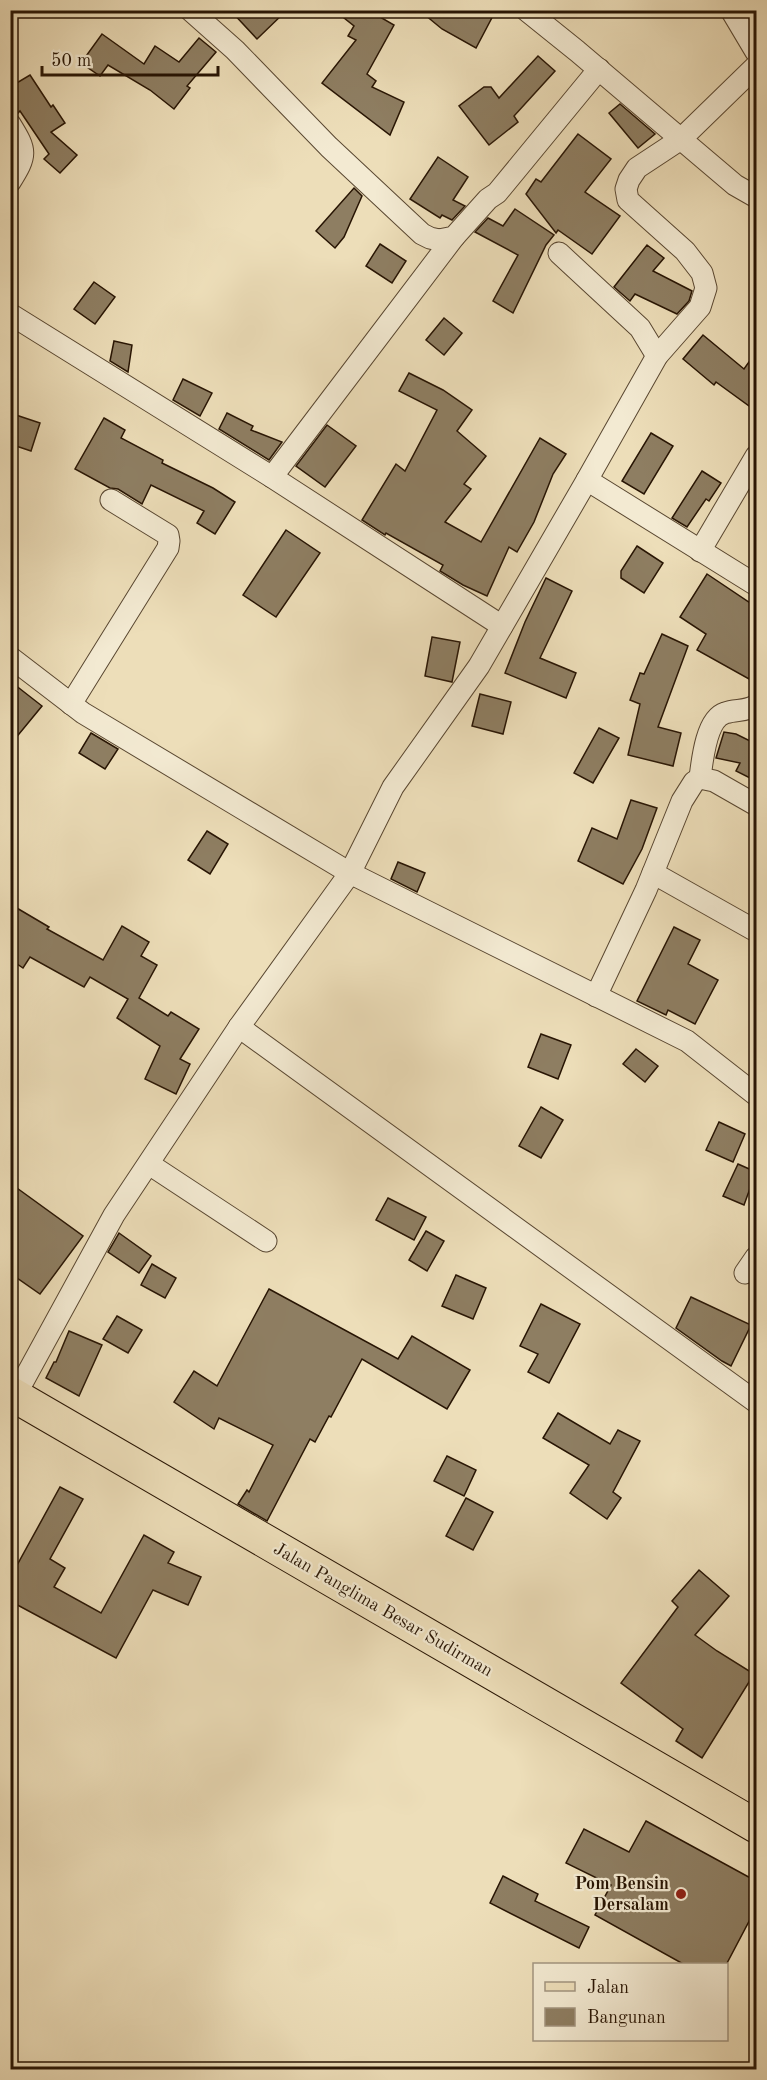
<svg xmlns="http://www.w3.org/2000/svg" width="767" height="2080" viewBox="0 0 767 2080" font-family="'Old Standard TT',serif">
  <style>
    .building { fill: #8e7e62; stroke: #281504; stroke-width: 1.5 }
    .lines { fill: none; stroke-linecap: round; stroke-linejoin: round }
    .minor-casing { stroke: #594731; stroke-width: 23 }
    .primary-casing { stroke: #281504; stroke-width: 35 }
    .minor { stroke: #f3ead2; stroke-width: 21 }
    .primary { stroke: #eddeb9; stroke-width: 33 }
    .poi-dot { fill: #8f2418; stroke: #f3ead2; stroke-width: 2 }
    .labels { text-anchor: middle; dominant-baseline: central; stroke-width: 4.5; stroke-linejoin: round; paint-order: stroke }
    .street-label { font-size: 18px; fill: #281504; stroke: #f3ead2 }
    .poi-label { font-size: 18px; font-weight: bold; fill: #281504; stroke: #f3ead2; text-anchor: end }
  </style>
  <rect width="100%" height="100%" fill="#eddeb9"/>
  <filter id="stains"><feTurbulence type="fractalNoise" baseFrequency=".00333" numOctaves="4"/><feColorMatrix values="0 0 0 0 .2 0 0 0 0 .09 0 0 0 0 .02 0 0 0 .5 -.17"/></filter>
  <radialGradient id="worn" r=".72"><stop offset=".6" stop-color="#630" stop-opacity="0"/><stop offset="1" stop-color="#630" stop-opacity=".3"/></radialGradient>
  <g class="building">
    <path d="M230,10H287L257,39Z"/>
    <path d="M334,10H368L394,25L367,74L376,81L372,87L404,102L390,135L322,83L356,40L348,36L354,26Z"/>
    <path d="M419,10H496L476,48L442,29Z"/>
    <path d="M102,34L144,64L155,46L179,62L199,38L216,52L187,86L190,88L174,109L150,90L108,65L100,76L81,63Z"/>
    <path d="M538,56L555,71L514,116L518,122L489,145L459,106L484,87H491L499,98Z"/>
    <path d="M30,75L51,107L53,105L65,123L51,132L77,155L60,173L44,159L49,154L20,111L18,113L10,102V87Z"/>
    <path d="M620,104L655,134L638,148L609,113Z"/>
    <path d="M578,134L611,159L585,192L620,216L592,254L558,230L556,233L526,194L536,179L541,182Z"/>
    <path d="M438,157L468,177L453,200L465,206L452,220L442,215L440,218L410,199Z"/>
    <path d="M354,188L362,196L344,237L335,248L316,231Z"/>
    <path d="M515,209L554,235L546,245L513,313L493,301L518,255L475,232L488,218L503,226Z"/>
    <path d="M380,244L406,261L392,283L366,266Z"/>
    <path d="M647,245L664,258L653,271L692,291L689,301L677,314L635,294L630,301L614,287Z"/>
    <path d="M94,282L115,297L95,324L74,309Z"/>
    <path d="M444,318L462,333L444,355L426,340Z"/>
    <path d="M703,335L744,369L756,352V411L716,382L714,385L683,359Z"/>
    <path d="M114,341L132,345L128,372L110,361Z"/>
    <path d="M409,373L443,390L472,410L457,431L486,456L464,484L471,489L445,522L481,542L540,438L566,454L553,474L534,522L517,552L509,547L487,596L463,585L440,571L443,565L386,533L385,535L362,520L396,464L405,471L437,410L399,391Z"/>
    <path d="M183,379L212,393L200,416L173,400Z"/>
    <path d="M10,413L40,423L31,451L10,444Z"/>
    <path d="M227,413L253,426L251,430L282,442L269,460L219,429Z"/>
    <path d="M104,418L125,430L121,438L163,460L162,463L213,488L235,502L215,534L197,523L204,511L151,485L142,504L118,489L110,488L75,469Z"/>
    <path d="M327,425L356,446L325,487L296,466Z"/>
    <path d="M651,433L673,446L644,494L622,481Z"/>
    <path d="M702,471L721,483L709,501L706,499L687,527L672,518Z"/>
    <path d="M286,530L320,553L276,617L243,595Z"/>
    <path d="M637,546L663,563L644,593L621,578V571Z"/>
    <path d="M707,574L756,607V667L749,679L697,650L706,634L680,617Z"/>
    <path d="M546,578L572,591L540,658L576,673L566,698L505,673L525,622Z"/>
    <path d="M662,634L688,646L658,727L681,733L673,766L628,755L640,704L630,700L640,673L644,674Z"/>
    <path d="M432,637L460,642L452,682L425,676Z"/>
    <path d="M10,681L42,706L10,745Z"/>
    <path d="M480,694L511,702L503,734L472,726Z"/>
    <path d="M756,727V781L736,771L740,763L716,758L724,732L736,734L750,741Z"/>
    <path d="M599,728L619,738L593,783L574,773Z"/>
    <path d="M91,733L118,749L105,769L79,753Z"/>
    <path d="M631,800L657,808L642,849L623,884L578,861L592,828L617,839Z"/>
    <path d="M207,831L228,844L210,874L188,860Z"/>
    <path d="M398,862L425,873L417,892L391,879Z"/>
    <path d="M10,904L49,927L47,929L103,960L122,926L149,942L141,956L157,965L139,998L168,1016L171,1012L199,1029L180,1059L190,1064L176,1094L145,1079L160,1046L117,1018L128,999L90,977L84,987L30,957L23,968L10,959Z"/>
    <path d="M674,927L700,940L688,964L718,980L695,1024L668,1010L666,1015L637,1001Z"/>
    <path d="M541,1034L571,1045L558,1079L528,1067Z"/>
    <path d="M636,1049L658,1066L645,1082L623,1064Z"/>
    <path d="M541,1107L563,1120L541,1158L519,1146Z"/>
    <path d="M719,1122L745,1134L733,1162L706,1150Z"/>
    <path d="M738,1164L756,1172L744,1205L723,1196Z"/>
    <path d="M10,1183L83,1236L40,1294L10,1273Z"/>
    <path d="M388,1198L426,1217L414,1240L376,1220Z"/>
    <path d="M426,1231L444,1241L427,1271L409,1260Z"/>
    <path d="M119,1233L151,1256L139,1273L108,1252Z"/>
    <path d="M152,1264L176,1278L165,1298L141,1285Z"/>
    <path d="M456,1275L486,1288L473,1319L442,1306Z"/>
    <path d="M269,1289L398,1359L412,1336L470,1370L447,1409L362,1359L331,1417L329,1416L315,1442L310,1439L267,1521L238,1504L247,1490L249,1492L273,1445L219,1418L214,1429L174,1402L194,1371L217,1386Z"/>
    <path d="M691,1297L751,1325L731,1366L722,1361L676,1328Z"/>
    <path d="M541,1304L580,1324L549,1383L528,1372L538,1354L520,1346Z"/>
    <path d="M117,1316L142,1330L128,1353L103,1339Z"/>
    <path d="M69,1331L102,1345L79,1396L46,1378L54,1362H56Z"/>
    <path d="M558,1413L610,1444L618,1430L640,1441L613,1492L621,1498L607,1519L570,1493L589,1465L543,1438Z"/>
    <path d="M447,1456L476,1470L464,1496L434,1481Z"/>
    <path d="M60,1487L83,1499L50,1559L65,1568L54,1587L101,1613L144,1535L174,1552L168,1563L201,1577L188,1605L153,1590L116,1658L10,1601V1578Z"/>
    <path d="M466,1498L493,1512L473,1550L446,1536Z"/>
    <path d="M699,1570L729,1596L695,1635L717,1651L754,1674L702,1758L676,1741L683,1729L621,1683L678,1607L672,1601Z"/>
    <path d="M646,1821L756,1881V1908L726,1965H685L595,1915L611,1885L566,1863L584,1829L629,1852Z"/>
    <path d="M503,1876L538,1894L535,1901L589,1927L579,1948L490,1903Z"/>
  </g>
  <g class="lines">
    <defs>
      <g id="minor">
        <path d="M190,10L235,50L329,147L422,234L430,238L439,240L454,237L488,199L497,193L599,69"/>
        <path d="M526,10L577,51L735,185L756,197"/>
        <path d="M731,10L756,52"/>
        <path d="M756,66L681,139L637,168L629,180L626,189L628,200L685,251L702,273L706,288L700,307L657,356L587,480L756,585"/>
        <path d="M10,124C27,151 27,155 10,182"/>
        <path d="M559,253L640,328L657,356"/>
        <path d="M10,314L272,477L502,626"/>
        <path d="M272,477L454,237"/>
        <path d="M700,551L756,456"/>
        <path d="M10,657L83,713L350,873L687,1041L756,1095"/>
        <path d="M71,704L168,548L169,541L168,535L111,500"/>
        <path d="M700,778C702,762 706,719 725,713C736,709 746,712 756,705"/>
        <path d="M653,873L756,931"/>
        <path d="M596,996L646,890L682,801L694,782L700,778L714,781L756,805"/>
        <path d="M239,1027L756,1402"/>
        <path d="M149,1164L266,1241"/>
        <path d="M745,1273L756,1257"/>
        <path d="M15,1396L114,1215L239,1027L350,873L393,787L479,666L587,480"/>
      </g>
      <path id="primary" d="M10,1393L756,1826"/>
    </defs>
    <use href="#minor" class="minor-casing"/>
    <use href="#primary" class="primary-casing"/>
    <use href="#minor" class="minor"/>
    <use href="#primary" class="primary"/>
  </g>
  <circle class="poi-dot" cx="681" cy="1894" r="6"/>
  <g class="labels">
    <g class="street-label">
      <text transform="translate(383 1610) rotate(30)">Jalan Panglima Besar Sudirman</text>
    </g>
    <g class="poi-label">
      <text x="669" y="1884">Pom Bensin<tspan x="669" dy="21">Dersalam</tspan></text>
    </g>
  </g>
  <rect width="767" height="2080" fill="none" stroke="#eddeb9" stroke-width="36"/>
  <rect x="12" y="12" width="743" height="2056" fill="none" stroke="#281504" stroke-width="3"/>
  <rect x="18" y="18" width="731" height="2044" fill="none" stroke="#281504" stroke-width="1.5"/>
  <rect x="533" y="1963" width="195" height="78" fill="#f3ead2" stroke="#a29580" stroke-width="1.5"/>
  <rect x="545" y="1982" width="30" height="9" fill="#eddeb9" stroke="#a29580" stroke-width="1.5"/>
  <text x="587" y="1993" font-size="18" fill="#281504">Jalan</text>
  <rect x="545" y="2008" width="30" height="18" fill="#8e7e62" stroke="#a29580" stroke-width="1.5"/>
  <text x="587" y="2023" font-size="18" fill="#281504">Bangunan</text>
  <path d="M42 66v9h176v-9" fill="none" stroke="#281504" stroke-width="3"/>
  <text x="51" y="66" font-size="18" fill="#281504" stroke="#f3ead2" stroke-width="4.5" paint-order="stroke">50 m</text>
  <rect width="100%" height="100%" filter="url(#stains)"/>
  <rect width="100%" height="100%" fill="url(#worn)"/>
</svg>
